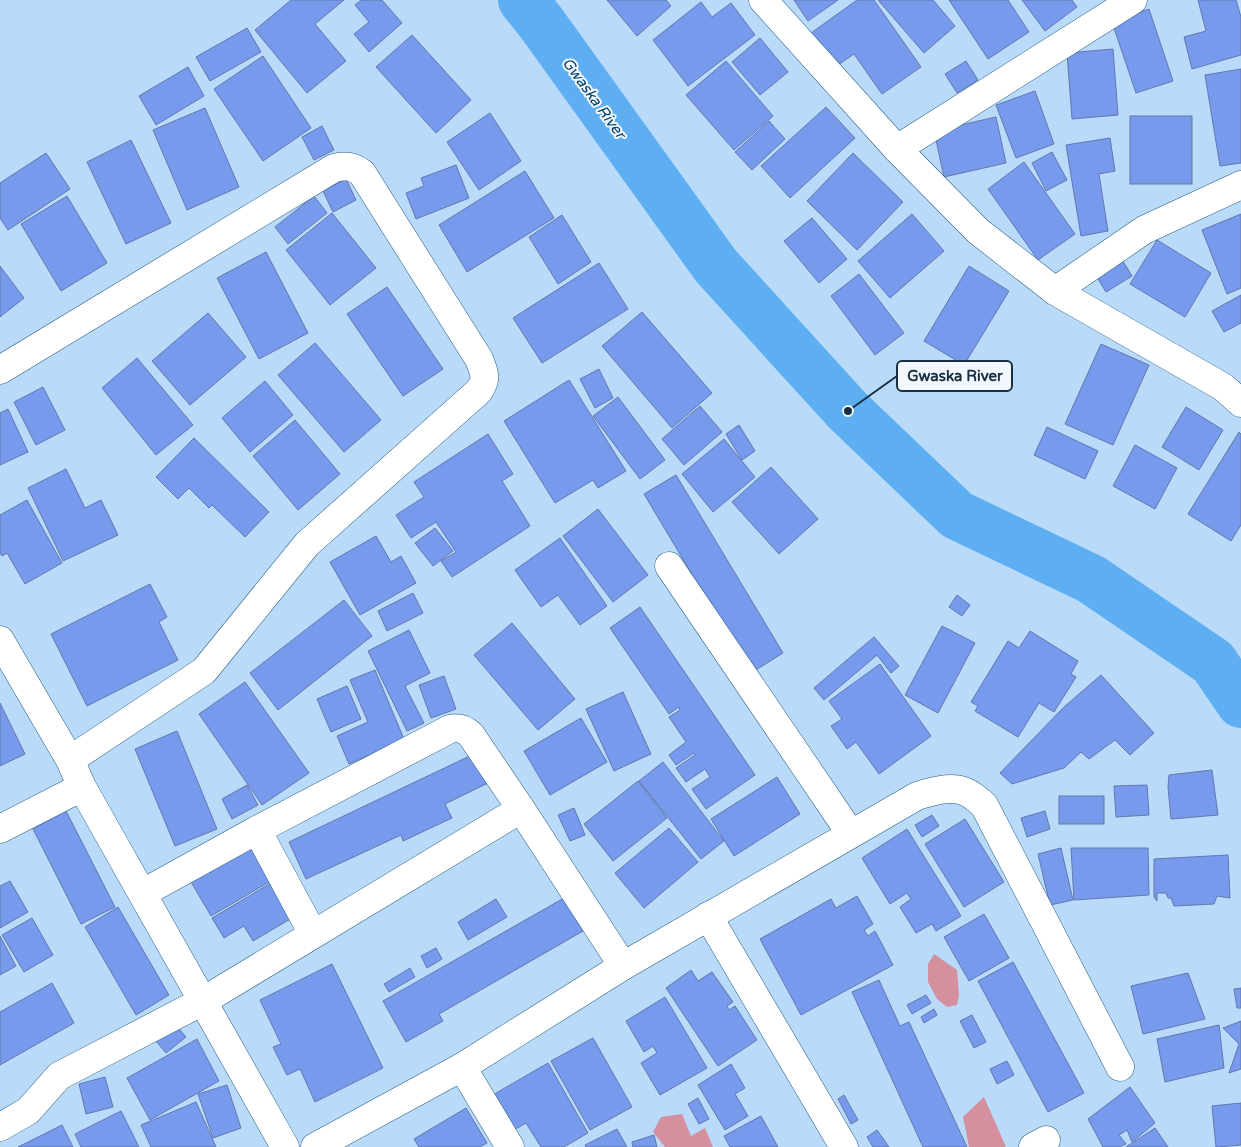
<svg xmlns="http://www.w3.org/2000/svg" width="1241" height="1147" viewBox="0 0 1241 1147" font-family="'Varela Round',sans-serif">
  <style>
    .green { fill: #d4909e }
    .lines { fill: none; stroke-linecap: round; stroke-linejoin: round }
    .river { stroke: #5eaef2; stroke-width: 50 }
    .building { fill: #789aec; stroke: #6078b0 }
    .minor-casing { stroke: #265d88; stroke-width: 29 }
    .minor { stroke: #fff; stroke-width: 28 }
    .labels { text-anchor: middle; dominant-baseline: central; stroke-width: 4; stroke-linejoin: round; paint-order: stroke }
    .water-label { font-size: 15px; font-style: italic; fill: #003f69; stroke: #f2f8fd }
    .leader { fill: none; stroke: #192f43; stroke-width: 2 }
    .callout-dot { fill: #192f43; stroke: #f2f8fd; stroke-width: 2 }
    .callout { fill: #f2f8fd; stroke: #192f43; stroke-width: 2 }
    .callout-label { font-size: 15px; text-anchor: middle; font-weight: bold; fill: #192f43 }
  </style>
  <rect width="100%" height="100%" fill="#b9daf9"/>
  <g class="green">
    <path d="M934,954L957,970L959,995L957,1005L947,1007L937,999L928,982V964Z"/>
    <path d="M984,1097L1006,1147H969L963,1117Z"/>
    <path d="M682,1114L691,1136L705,1128L713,1147H665L653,1132L661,1117Z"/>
  </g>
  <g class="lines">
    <path class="river" d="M523,0L542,24L716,266L848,411L957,515L1091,579L1213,662L1241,703"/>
  </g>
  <g class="building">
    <path d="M291,0H344L315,24L346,61L307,93L255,30Z"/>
    <path d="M361,0H382L402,23L369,52L354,34L369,22L355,5Z"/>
    <path d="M607,0H666L671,6L637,36Z"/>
    <path d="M794,0H838L808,21Z"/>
    <path d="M857,0H874L921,67L882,94L854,54L835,67L811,33Z"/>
    <path d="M878,0H933L955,26L924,53Z"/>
    <path d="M949,0H1008L1029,32L988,59Z"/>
    <path d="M1022,0H1072L1077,7L1045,31Z"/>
    <path d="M1198,0H1236L1241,17V55L1192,69L1184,37L1206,31Z"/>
    <path d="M701,2L712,17L731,3L755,35L688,86L653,40Z"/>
    <path d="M1149,9L1173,81L1136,93L1112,22Z"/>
    <path d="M247,28L261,52L210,81L196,57Z"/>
    <path d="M412,35L471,100L436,133L376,67Z"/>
    <path d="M760,38L788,72L760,95L732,62Z"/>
    <path d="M1113,49L1118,115L1072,119L1067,53Z"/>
    <path d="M263,56L311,128L263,161L214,89Z"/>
    <path d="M726,61L773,116L734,150L686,95Z"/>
    <path d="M966,61L978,80L957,93L945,74Z"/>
    <path d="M188,67L204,96L156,125L139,96Z"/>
    <path d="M1241,69V163L1220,166L1205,75Z"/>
    <path d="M1035,91L1054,144L1016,158L996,105Z"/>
    <path d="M826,107L855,138L790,198L761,166Z"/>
    <path d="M205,108L239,187L187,210L153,130Z"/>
    <path d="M490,113L521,161L479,190L447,142Z"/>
    <rect x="1130" y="116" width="62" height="68"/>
    <path d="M996,117L1006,163L944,177L934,131Z"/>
    <path d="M769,121L785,139L752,170L735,152Z"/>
    <path d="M322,126L334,150L314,160L302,137Z"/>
    <path d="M1110,138L1115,171L1099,174L1108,231L1081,236L1066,145Z"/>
    <path d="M131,140L171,223L126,244L87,162Z"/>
    <path d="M1052,152L1067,180L1046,191L1032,163Z"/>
    <path d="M46,153L70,189L8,230L0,218V183Z"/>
    <path d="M853,153L903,202L857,250L807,201Z"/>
    <path d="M1024,162L1075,234L1038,260L988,189Z"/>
    <path d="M456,165L469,198L416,219L406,193L424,186L421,178Z"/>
    <path d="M525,171L554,218L467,272L439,225Z"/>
    <path d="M346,179L356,200L333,212L323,191Z"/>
    <path d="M67,196L107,263L61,291L21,224Z"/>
    <path d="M314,196L327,213L288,244L275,227Z"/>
    <path d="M332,213L376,268L330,305L286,250Z"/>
    <path d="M912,214L944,251L890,298L858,261Z"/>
    <path d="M1241,214V288L1227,294L1202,230Z"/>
    <path d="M562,215L591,262L558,284L529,237Z"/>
    <path d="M812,218L847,259L819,283L784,241Z"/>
    <path d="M1157,240L1211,273L1185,317L1130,284Z"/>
    <path d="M266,252L308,333L259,359L217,278Z"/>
    <path d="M1121,258L1132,276L1106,292L1095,274Z"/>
    <path d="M599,263L628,309L542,363L513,318Z"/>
    <path d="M0,266L24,298L0,317Z"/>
    <path d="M969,266L1009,291L964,365L924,341Z"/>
    <path d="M859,274L904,333L875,355L831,296Z"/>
    <path d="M387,287L443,369L403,396L347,314Z"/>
    <path d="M1241,295V323L1224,332L1212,311Z"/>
    <path d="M642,312L712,393L672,428L602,346Z"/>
    <path d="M208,313L246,357L190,405L152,361Z"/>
    <path d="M315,343L381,420L344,452L278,375Z"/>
    <path d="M1101,344L1149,365L1113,445L1065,424Z"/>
    <path d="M137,358L193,425L156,455L102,388Z"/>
    <path d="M599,369L613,398L595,408L580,379Z"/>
    <path d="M569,380L626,471L598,488L593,480L555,503L504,421Z"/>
    <path d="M265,381L293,415L250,452L222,418Z"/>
    <path d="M43,387L65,430L36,445L14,402Z"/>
    <path d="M618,397L665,460L640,479L593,416Z"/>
    <path d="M700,406L722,432L684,465L662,439Z"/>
    <path d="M1186,407L1223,430L1199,470L1162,447Z"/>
    <path d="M8,409L28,452L0,465V413Z"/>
    <path d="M295,420L340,474L298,510L253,456Z"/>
    <path d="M739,425L755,451L742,460L726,434Z"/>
    <path d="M1047,427L1098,451L1085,479L1034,455Z"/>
    <path d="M1239,432L1241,434V525L1231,541L1188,514Z"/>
    <path d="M488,434L513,474L502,481L530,526L452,577L441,561L456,552L436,522L411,538L396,515L424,497L414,482Z"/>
    <path d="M194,438L269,512L245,537L212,505L209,508L189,488L178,499L156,477Z"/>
    <path d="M724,439L755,477L713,512L682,474Z"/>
    <path d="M1135,445L1177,468L1155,509L1113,486Z"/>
    <path d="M771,467L818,519L779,554L732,502Z"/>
    <path d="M66,469L85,508L101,500L118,535L63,561L28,488Z"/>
    <path d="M676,475L783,653L751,673L644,494Z"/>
    <path d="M27,500L62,563L25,584L7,553L2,556L0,553V515Z"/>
    <path d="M598,509L648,575L613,602L563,536Z"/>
    <path d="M435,528L453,551L433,566L415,543Z"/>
    <path d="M376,536L391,562L401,556L416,583L360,615L330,562Z"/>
    <path d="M560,538L607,606L580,625L558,595L541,607L515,570Z"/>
    <path d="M150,584L167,617L159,622L178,660L87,706L51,634Z"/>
    <path d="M413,593L423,613L387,631L378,611Z"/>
    <path d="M957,595L970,605L962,616L949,607Z"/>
    <path d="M344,600L372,636L278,710L250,673Z"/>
    <path d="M640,607L755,775L706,809L692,789L710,777L705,769L686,782L676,768L695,755L694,753L676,765L669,755L686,742L669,717L680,710L679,707L669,714L610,628Z"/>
    <path d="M512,623L575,699L538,730L474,655Z"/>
    <path d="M942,626L975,643L938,713L905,695Z"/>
    <path d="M409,630L430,673L405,686L424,723L407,731L368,651Z"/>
    <path d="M1030,631L1078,661L1071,674L1076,677L1054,712L1039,703L1018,737L975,711L978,706L971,702L1008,641L1019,648Z"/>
    <path d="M874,637L899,666L891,673L877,655L824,700L814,688Z"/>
    <path d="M880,664L931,736L879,774L856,742L847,749L831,726L842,719L829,701Z"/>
    <path d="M375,670L404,739L349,764L337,736L368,722L350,680Z"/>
    <path d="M1101,675L1154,733L1130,755L1115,740L1089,759L1081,752L1064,768L1012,784L1000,773L1064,707Z"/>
    <path d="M444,676L456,709L431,718L419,685Z"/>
    <path d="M245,682L309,773L262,805L199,714Z"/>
    <path d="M347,686L361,719L331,732L317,699Z"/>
    <path d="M623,692L651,754L614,771L586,709Z"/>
    <path d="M0,703L25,754L0,766Z"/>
    <path d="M581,718L607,762L550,795L524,751Z"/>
    <path d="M177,731L217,829L175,846L135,749Z"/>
    <path d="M476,753L490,782L445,804L452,818L403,841L401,835L306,879L289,842Z"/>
    <path d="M663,762L724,841L701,859L639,781Z"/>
    <path d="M1212,770L1218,815L1171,819L1168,787L1169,775Z"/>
    <path d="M777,777L800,814L734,856L711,819Z"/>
    <path d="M638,781L667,818L613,861L584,824Z"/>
    <path d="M247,785L258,805L232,819L222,799Z"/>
    <path d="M1147,785L1149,815L1116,817L1114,786Z"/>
    <rect x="1059" y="796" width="45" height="28"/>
    <path d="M574,808L585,835L570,841L558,815Z"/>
    <path d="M66,811L115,907L81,924L33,829Z"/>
    <path d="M1045,811L1050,829L1027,837L1021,818Z"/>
    <path d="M932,815L939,826L922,837L915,825Z"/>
    <path d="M965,819L1004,882L964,907L925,844Z"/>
    <path d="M669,828L698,862L644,908L615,873Z"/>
    <path d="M907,829L961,916L936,931L932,924L916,933L900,907L911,899L907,893L890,904L862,858Z"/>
    <path d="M254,841L276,878L211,916L187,875Z"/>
    <path d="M1061,848L1073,900L1050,905L1038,854Z"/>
    <path d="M1071,848H1148L1149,895L1074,900Z"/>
    <path d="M1228,855L1230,898L1217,896L1214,904L1174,906L1171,898H1168L1166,893H1157V901L1154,897V859Z"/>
    <path d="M276,880L297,915L253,941L244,926L224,938L212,918Z"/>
    <path d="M10,881L28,912L0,928V886Z"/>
    <path d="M857,896L873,924L864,930L868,936L875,931L893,965L801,1015L760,939L831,899L836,908Z"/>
    <path d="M564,898L583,931L439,1014L443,1021L406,1042L383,1001Z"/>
    <path d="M496,899L507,917L468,940L458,922Z"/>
    <path d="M118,907L169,995L136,1015L85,927Z"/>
    <path d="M984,914L1009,958L969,981L944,937Z"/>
    <path d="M32,918L53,955L24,972L2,935Z"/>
    <path d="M0,936L16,966L0,975Z"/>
    <path d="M436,948L442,959L427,968L421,956Z"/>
    <path d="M1013,962L1084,1093L1048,1112L978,981Z"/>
    <path d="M332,964L383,1068L315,1102L300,1069L287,1075L273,1047L281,1044L260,1000Z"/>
    <path d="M410,968L415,977L389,992L384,984Z"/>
    <path d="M691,970L698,981L712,972L733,1002L727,1006L729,1010L735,1006L757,1040L718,1066L666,988Z"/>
    <path d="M1188,973L1205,1019L1143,1034L1131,986Z"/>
    <path d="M879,980L900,1026L909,1022L967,1147H923L852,992Z"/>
    <path d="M52,983L74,1023L0,1065V1012Z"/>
    <path d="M1241,988V1008H1237L1234,989Z"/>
    <path d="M926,995L931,1003L912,1014L907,1005Z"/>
    <path d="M665,997L707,1068L660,1095L641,1063L657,1053L653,1046L644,1052L626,1021Z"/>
    <path d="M934,1009L937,1015L924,1023L921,1017Z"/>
    <path d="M972,1015L986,1042L974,1048L960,1021Z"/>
    <path d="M1241,1021V1069L1229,1073L1239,1044L1223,1028Z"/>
    <path d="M175,1024L186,1037L166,1053L156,1041Z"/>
    <path d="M1219,1025L1224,1068L1165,1082L1157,1039Z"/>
    <path d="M593,1038L632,1107L590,1130L551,1061Z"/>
    <path d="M197,1039L219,1081L150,1120L127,1078Z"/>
    <path d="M1007,1061L1014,1075L997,1084L990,1069Z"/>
    <path d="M548,1063L588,1133L564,1147H541L526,1123L512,1131L491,1096Z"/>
    <path d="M731,1064L745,1088L735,1094L748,1116L725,1130L698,1085Z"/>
    <path d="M105,1077L113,1107L86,1114L79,1084Z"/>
    <path d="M227,1085L241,1128L213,1138L198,1094Z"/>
    <path d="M1130,1087L1155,1123L1132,1142L1127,1130L1119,1135L1126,1144L1119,1147H1103L1088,1119Z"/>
    <path d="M844,1095L858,1120L851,1124L838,1099Z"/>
    <path d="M698,1098L709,1119L699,1124L688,1104Z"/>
    <path d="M196,1102L216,1147H151L141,1125Z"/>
    <path d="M1241,1103V1145L1216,1147L1212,1106Z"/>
    <path d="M466,1108L487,1143L480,1147H419L414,1139Z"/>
    <path d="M121,1111L139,1147H81L75,1134Z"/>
    <path d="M761,1116L778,1147H730L724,1136Z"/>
    <path d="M62,1125L73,1147H18Z"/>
    <path d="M1155,1128L1168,1147H1126Z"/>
    <path d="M617,1129L627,1147H586L585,1145Z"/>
    <path d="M877,1130L889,1147H873L867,1137Z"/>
    <path d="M654,1135L657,1147H633L632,1142Z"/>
  </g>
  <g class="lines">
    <defs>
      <g id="minor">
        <path d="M763,0L897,149L978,231L1055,291L1223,387L1241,403"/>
        <path d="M897,149L1133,0"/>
        <path d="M1055,291L1144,230L1241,185"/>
        <path d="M0,370L334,168C345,165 353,166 362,173L479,359C484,373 488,377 479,391L307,544L204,671L70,760"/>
        <path d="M669,566L851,834"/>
        <path d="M0,640L70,760L82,787L285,1147"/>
        <path d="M0,829L82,787"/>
        <path d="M257,830L313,934"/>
        <path d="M143,893L257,830L450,729C459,727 465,729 471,735L521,809L623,966"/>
        <path d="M708,916L844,1147"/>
        <path d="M462,1067L510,1147"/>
        <path d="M0,1127L28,1111L59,1076L203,1001L521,809"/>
        <path d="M315,1147L462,1067L623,966L917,796C933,791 952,785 968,793C974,796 979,801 984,805L1120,1067"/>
        <path d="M1033,1147L1046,1140"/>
      </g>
    </defs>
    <use href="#minor" class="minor-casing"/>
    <use href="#minor" class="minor"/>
  </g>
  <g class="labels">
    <g class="water-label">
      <text transform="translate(594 98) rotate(54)">Gwaska River</text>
    </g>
  </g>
  <path class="leader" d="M848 411L897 376"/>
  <circle class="callout-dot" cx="848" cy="411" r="5"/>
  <rect class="callout" x="897" y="361" width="115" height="30" rx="5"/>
  <g class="callout-label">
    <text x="955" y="381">Gwaska River</text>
  </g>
</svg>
